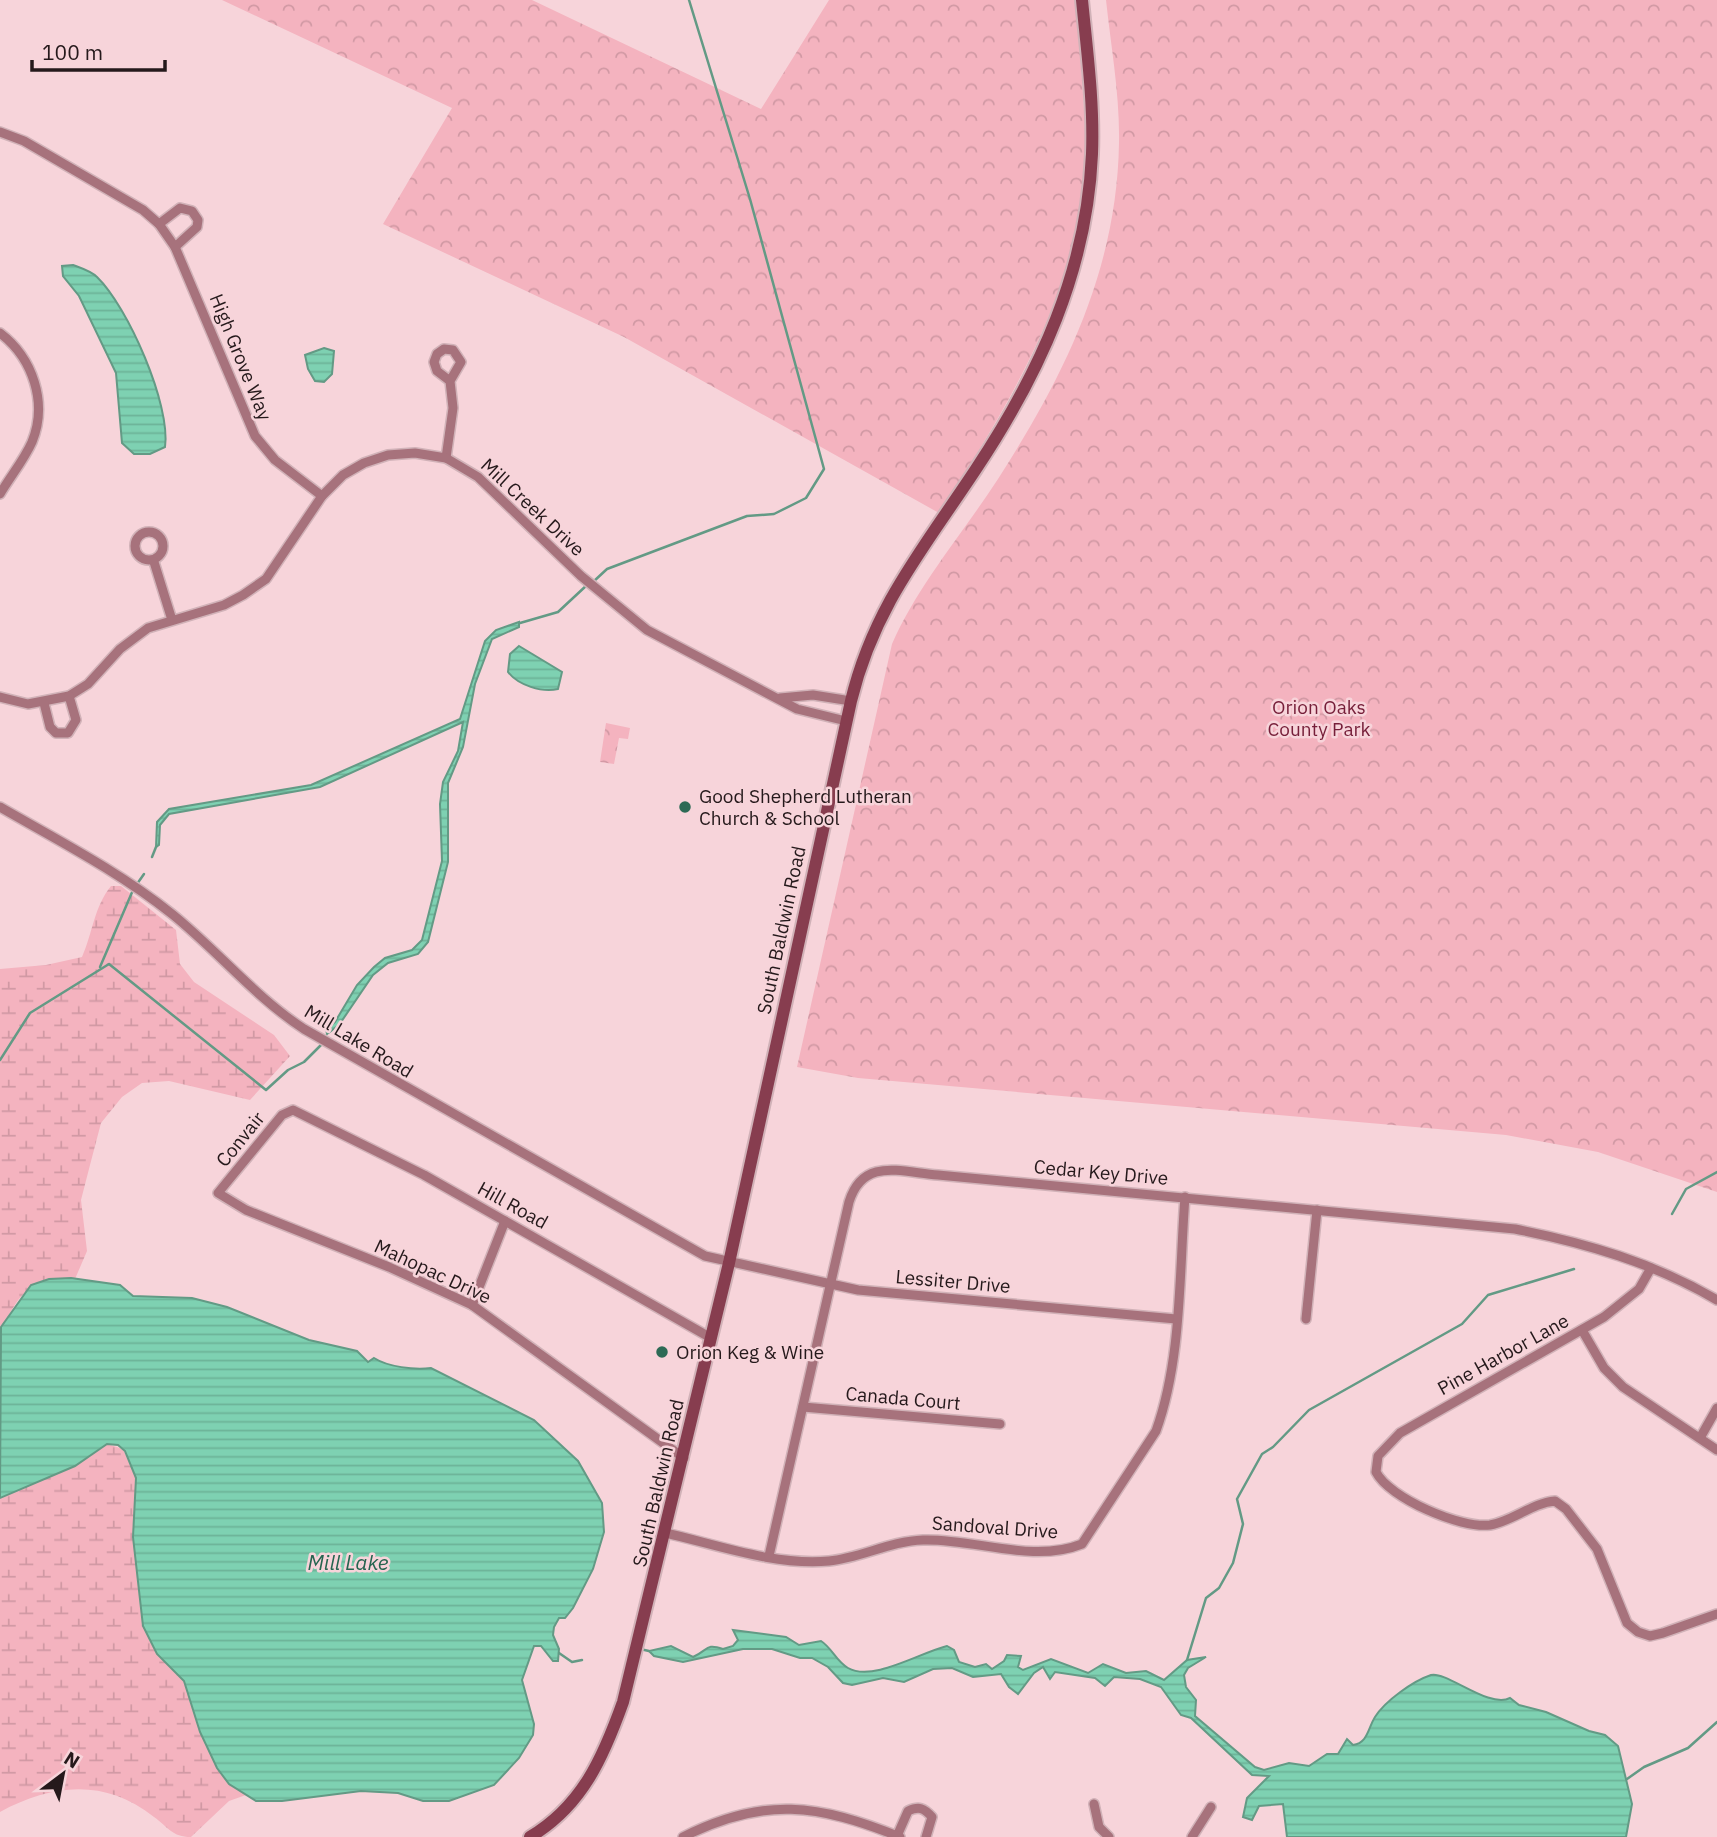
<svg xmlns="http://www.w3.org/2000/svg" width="1717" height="1837" viewBox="0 0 1717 1837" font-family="'IBM Plex Sans',sans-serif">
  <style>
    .wetland { fill: url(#wetland-marsh) }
    .park { fill: url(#park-crowns) }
    .water { fill: url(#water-rules); stroke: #639a85; stroke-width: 2 }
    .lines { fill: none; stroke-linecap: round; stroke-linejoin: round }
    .stream { stroke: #639a85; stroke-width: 2.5 }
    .street-casing { stroke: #d1b2b8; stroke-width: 12 }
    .secondary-casing { stroke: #d1b2b8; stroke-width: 16 }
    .street { stroke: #a7727c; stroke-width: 9 }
    .secondary { stroke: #873d4f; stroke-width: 12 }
    .poi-dot { fill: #2d6a55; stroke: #f7d4da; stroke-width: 2.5 }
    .labels { text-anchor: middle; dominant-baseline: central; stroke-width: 5; stroke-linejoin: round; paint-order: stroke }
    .street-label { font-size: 19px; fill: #25191b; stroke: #f7d4da }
    .park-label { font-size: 19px; fill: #761e39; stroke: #f7d4da }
    .poi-label { font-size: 19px; fill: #25191b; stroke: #f7d4da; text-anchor: start }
    .water-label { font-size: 21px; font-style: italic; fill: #266550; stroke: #f7d4da }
  </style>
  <defs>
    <pattern id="wetland-marsh" width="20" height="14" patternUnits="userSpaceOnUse" patternTransform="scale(1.75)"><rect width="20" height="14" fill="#f4b3bf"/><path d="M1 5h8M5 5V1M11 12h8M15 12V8" fill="none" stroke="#d199a4"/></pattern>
    <pattern id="park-crowns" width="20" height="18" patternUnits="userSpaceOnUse" patternTransform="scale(1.75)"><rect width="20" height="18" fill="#f4b3bf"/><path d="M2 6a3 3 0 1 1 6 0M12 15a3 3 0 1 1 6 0" fill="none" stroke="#d199a4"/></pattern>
    <pattern id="water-rules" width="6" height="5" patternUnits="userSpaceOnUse" patternTransform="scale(1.75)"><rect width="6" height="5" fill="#7ed1b2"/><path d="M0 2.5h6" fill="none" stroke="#6db398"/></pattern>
  </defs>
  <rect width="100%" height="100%" fill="#f7d4da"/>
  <g class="wetland">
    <path d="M111,886H121L176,930L180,964L194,982L274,1035L290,1056L250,1100L169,1081L142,1083L122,1097L101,1123L90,1165L81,1200L87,1251L75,1279C29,1278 17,1294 0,1335V969L46,965L82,957C93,932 94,907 111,886Z"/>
    <path d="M107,1444L123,1449L136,1478L133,1537L143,1626L153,1647L184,1681L200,1732L217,1768L229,1784L246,1795L229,1801L191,1837C172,1837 168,1827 154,1817C105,1778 52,1784 0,1812V1498L75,1466Z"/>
  </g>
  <g class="park">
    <path d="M222,0H532L761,109L829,0H1076C1080,68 1090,139 1083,207C1082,224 1074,242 1069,259C1042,351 991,433 939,513L624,337L383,224L452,108Z"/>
    <path d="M1106,0H1717V1192L1598,1152L1506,1135L858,1078L797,1067L892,644C918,585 963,533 998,479C1065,375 1117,269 1119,143C1120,96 1111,47 1106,0Z"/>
    <path d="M606,723L630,728L628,739L619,738L614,764L600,762Z"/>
  </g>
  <g class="water">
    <path d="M73,265C81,268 91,271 97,277C128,307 171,405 165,447L150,454H134L122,443L116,373L79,296L63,276L62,266Z"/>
    <path d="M324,348L334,351L332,374L324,382L315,381L308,369L305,355Z"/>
    <path d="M519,622V627L492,639L475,684L463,747L448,783V862L428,942L418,954L388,963L373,975L339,1025L327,1034L326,1029L335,1022L357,985L374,967L385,958L412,950L422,940L442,861L440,804L443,782L458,751L463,722L320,787L169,814L160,825L159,845L156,847L157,822L169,809L311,785L460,719L485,641L496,630Z"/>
    <path d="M519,646L562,672L558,689C542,693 518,685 508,672L510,654Z"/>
    <path d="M71,1278L120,1285L133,1296L192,1298L227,1307L309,1340L357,1351L368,1362L374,1358C388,1367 414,1370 431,1368L534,1420L578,1461L602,1503L604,1532L593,1569L573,1608L565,1618H559L554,1627L553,1635L559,1649L558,1661H553L541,1646H534L522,1680L534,1724L533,1735L519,1758L494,1785L449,1801H423L398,1793L361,1791L282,1801H256L229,1784L217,1768L200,1732L184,1681L157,1654L143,1626L133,1537L136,1478L125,1451L118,1445L107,1444L75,1466L0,1498L1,1327L31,1285L49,1279Z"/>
    <path d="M733,1630L786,1637L799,1645L821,1641C832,1648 836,1661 848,1668C873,1682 919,1653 947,1646L954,1650L959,1662L975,1667L986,1664L992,1669L1004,1661L1007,1655L1021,1656L1018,1667L1023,1670L1051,1659L1088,1673L1103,1664L1126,1673L1146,1671L1164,1680L1187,1660L1206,1657L1188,1668L1184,1675L1186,1687L1196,1700L1195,1716L1255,1767L1264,1770L1289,1763L1309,1766L1327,1754H1338L1347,1739L1353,1745C1368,1743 1368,1728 1375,1717C1385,1701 1413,1681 1431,1675C1447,1671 1489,1709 1510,1698L1519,1705L1546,1712L1589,1731L1605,1735L1618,1746L1632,1804L1626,1837H1287L1283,1804L1259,1806L1252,1820L1243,1817L1247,1798L1269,1776L1252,1775L1191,1718L1181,1715L1161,1687L1140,1679L1114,1677L1105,1686L1095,1678L1055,1672L1050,1679L1043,1667L1034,1673L1018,1694L1009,1687L1001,1674L973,1677L952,1668L933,1669L904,1682L883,1678L852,1685L843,1683L828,1667L812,1658H800L772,1649H743L683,1662L654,1656L649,1651L671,1646L693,1657C709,1650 705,1643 723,1649L733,1646L738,1640Z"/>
  </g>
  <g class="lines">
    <g class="stream">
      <path d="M593,582L607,569L747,516L774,514L806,498L824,469L750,199L689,0"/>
      <path d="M520,623L558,612L587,585"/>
      <path d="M152,857L156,847"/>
      <path d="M137,884L144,874"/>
      <path d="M100,967L133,890"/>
      <path d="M0,1060L30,1013L109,964L266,1090L288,1070L304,1062L323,1043"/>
      <path d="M1672,1214L1686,1189L1717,1172"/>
      <path d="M640,1649L649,1651"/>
      <path d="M559,1653L572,1662L582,1660"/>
      <path d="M1187,1660L1206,1598L1219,1588L1233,1563L1243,1524L1237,1499L1262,1454L1273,1447L1309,1410L1462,1324L1488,1295L1574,1269"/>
      <path d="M1627,1779L1644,1767L1688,1748L1717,1722"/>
    </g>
    <defs>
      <g id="street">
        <path d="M0,132L24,141L143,210L159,224L175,247L255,436L275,460L322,496"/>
        <path d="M159,224L180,208L192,211L198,220L197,227L175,247"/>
        <path d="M0,333C33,358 48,403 32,442C24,460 10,477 0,494"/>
        <path d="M446,458L453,408L450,381L461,362L453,350L444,349L437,354L434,362L437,371L450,381"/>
        <circle cx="149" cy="546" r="14"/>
        <path d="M154,562L172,620"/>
        <path d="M0,697L28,704L69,696L88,684L120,649L148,628L224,605L243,595L266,579L322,496L343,475L364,463L388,455L415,453L446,458L478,477L581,576L647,630L797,709L846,721"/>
        <path d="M780,698L813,695L851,701"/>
        <path d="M44,703L50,727L56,733H68L76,720L69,696"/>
        <path d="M0,807C59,841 118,871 172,914C218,951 255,997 304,1029L705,1256L858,1290L1176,1319"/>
        <path d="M1651,1268L1639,1289L1604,1317L1400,1433L1378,1456L1376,1472C1389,1498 1461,1529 1490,1525C1513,1521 1532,1503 1555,1501L1566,1509L1597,1549L1627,1623L1638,1632L1650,1636L1663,1633L1717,1614"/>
        <path d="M472,1305L505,1221"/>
        <path d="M1306,1319L1317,1210"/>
        <path d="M1582,1330L1604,1368L1623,1387L1717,1450"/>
        <path d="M803,1407L1000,1424"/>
        <path d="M1700,1438L1717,1408"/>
        <path d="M684,1458L472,1305L389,1267L246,1210L218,1193L282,1115L293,1110L424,1175L711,1338"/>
        <path d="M666,1533C718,1545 775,1566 829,1561C861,1558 890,1541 923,1540C974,1538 1032,1564 1082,1544L1156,1431C1182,1359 1179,1274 1185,1197"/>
        <path d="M769,1556L849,1202C863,1157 900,1172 938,1175L1515,1229C1586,1243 1654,1263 1717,1300"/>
        <path d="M1094,1804L1099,1827L1109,1837"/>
        <path d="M897,1836L908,1811C919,1806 924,1808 932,1817L926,1837"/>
        <path d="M683,1837C764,1796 818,1804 900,1837"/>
        <path d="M1192,1837L1211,1807"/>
      </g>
      <path id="secondary" d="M530,1837C582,1806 603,1758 623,1702L729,1263L851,701C874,606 924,548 976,469C1040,373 1087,270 1092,154C1094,102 1087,51 1082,0"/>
    </defs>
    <use href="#street" class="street-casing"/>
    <use href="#secondary" class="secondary-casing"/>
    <use href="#street" class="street"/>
    <use href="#secondary" class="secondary"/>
  </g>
  <g class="poi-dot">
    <circle cx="685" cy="807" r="7"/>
    <circle cx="662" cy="1352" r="7"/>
  </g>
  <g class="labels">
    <g class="street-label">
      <text transform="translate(241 357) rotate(68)">High Grove Way</text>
      <text transform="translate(533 507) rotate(43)">Mill Creek Drive</text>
      <text transform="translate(781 930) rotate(-78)">South Baldwin Road</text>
      <text transform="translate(359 1041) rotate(31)">Mill Lake Road</text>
      <text transform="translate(240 1139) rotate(-51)">Convair</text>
      <text transform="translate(1101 1172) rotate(5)">Cedar Key Drive</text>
      <text transform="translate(513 1205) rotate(29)">Hill Road</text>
      <text transform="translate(433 1271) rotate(25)">Mahopac Drive</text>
      <text transform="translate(953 1281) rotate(5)">Lessiter Drive</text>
      <text transform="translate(1503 1354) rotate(-29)">Pine Harbor Lane</text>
      <text transform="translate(903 1398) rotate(5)">Canada Court</text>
      <text transform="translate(658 1483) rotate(-77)">South Baldwin Road</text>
      <text transform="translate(995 1527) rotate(4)">Sandoval Drive</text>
    </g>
    <g class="park-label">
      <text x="1319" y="707">Orion Oaks<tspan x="1319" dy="22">County Park</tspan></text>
    </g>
    <g class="poi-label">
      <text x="699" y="796">Good Shepherd Lutheran<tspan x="699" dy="22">Church &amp; School</tspan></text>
      <text x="676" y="1352">Orion Keg &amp; Wine</text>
    </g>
    <g class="water-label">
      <text x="348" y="1562">Mill Lake</text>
    </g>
  </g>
  <g transform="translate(63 1774) rotate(32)" stroke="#f7d4da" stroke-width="5" paint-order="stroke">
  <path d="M0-5L12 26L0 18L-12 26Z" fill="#25191b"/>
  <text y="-10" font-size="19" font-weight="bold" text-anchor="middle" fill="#25191b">N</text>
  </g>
  <path d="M32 60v10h133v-10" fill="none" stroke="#25191b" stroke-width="3.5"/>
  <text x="42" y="60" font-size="21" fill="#25191b" stroke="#f7d4da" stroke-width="5" paint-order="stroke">100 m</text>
</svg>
